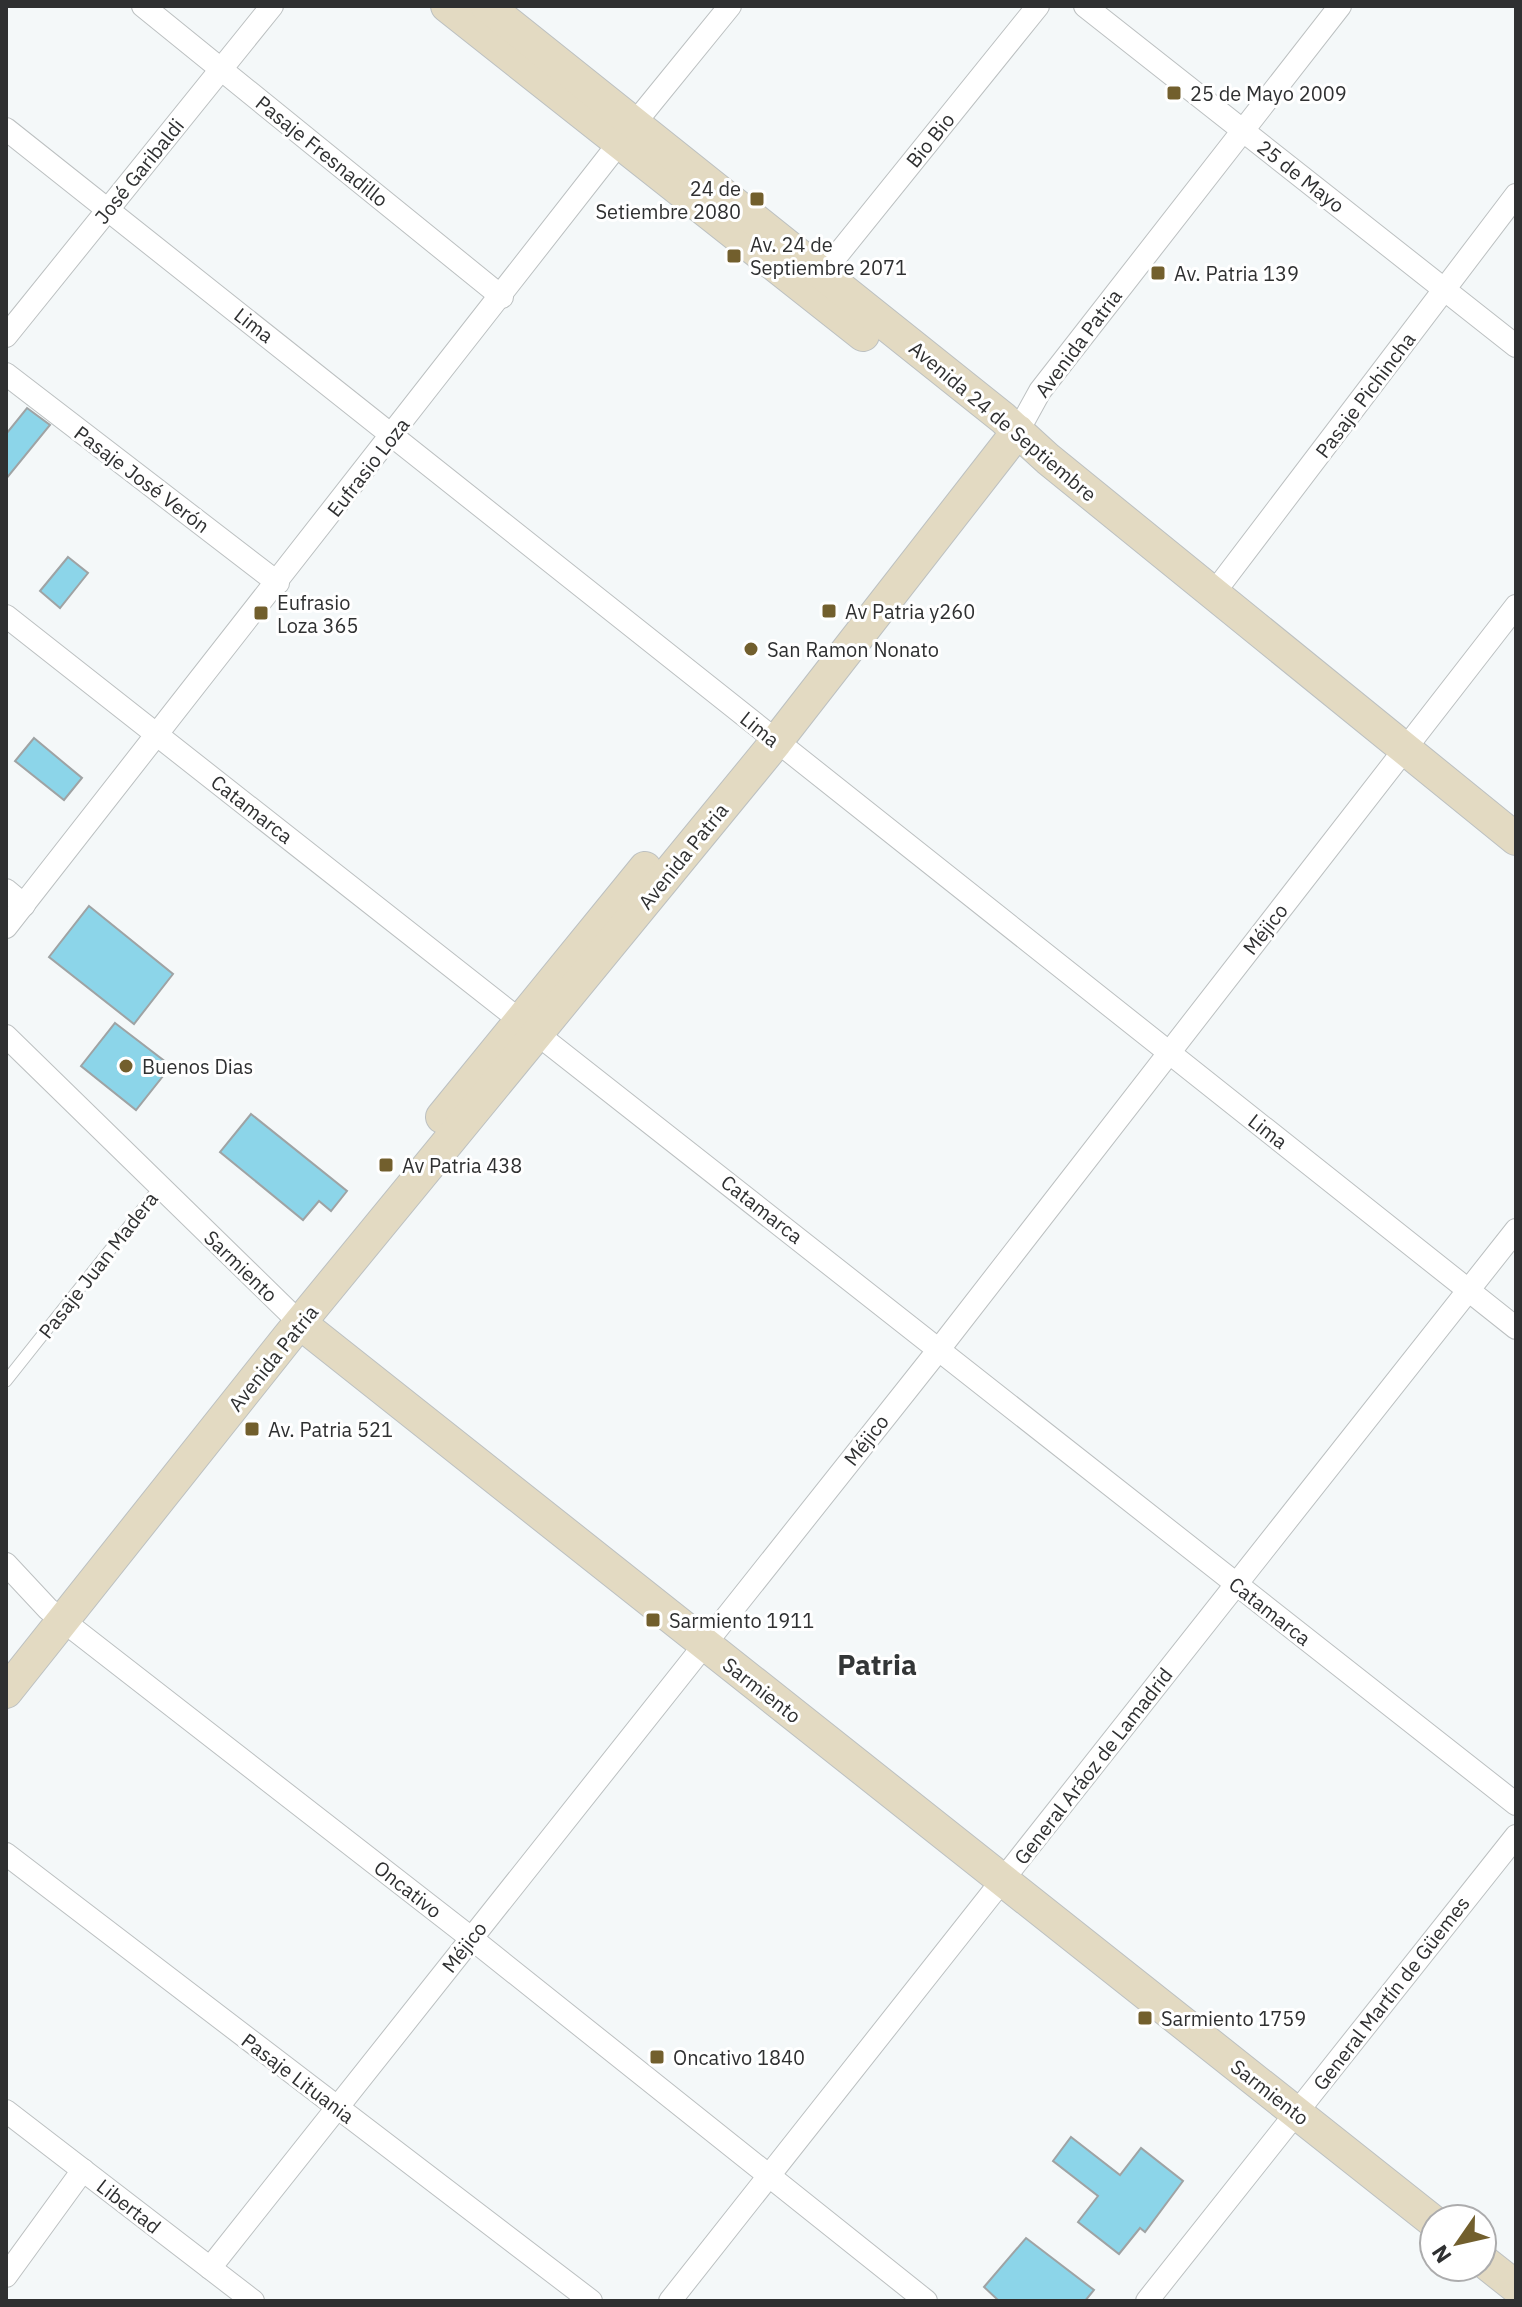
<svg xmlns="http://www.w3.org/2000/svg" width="1522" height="2307" viewBox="0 0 1522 2307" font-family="'IBM Plex Sans',sans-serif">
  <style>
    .building { fill: #8cd5e9; stroke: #9fa3a4; stroke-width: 2 }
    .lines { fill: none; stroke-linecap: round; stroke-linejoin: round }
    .lane-casing { stroke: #bcc0c1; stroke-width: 13 }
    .street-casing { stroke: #bcc0c1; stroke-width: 24 }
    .secondary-casing { stroke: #bcc0c1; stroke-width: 34 }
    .lane { stroke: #fff; stroke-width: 11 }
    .street { stroke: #fff; stroke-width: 22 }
    .secondary { stroke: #e3dac2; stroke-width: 32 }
    .poi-dot { fill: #725f2d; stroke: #fff; stroke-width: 3 }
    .labels { text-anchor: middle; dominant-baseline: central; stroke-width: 6; stroke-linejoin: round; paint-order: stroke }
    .poi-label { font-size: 20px; fill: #2f3031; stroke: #fff; text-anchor: start }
    .street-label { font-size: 20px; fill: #2f3031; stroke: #fff }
    .district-label { font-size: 28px; font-weight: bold; fill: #333637; stroke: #fff }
  </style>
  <rect width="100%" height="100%" fill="#f4f8f9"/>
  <g class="building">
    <path d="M27,408L50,425L6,479V434Z"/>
    <path d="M68,557L88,573L60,608L40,591Z"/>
    <path d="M34,738L82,778L64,800L15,761Z"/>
    <path d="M89,906L173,974L134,1024L49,957Z"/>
    <path d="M115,1023L171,1066L136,1110L81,1066Z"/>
    <path d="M251,1114L347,1191L331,1211L319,1201L303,1220L220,1152Z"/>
    <path d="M1071,2137L1120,2175L1141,2148L1183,2181L1145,2232L1140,2228L1119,2254L1078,2222L1098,2196L1053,2161Z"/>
    <path d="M1026,2238L1094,2290L1085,2301H999L984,2287Z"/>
  </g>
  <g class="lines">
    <defs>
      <path id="lane" d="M6,1381L160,1187"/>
      <g id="street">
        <path d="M143,6L502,297"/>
        <path d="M1085,6L1516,346"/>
        <path d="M6,129L1516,1328"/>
        <path d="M822,274L1038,6"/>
        <path d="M6,336L272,6"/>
        <path d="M6,374L278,583"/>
        <path d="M1018,431L1040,391L1340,6"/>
        <path d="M1213,594L1516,195"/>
        <path d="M6,616L1516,1804"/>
        <path d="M6,890L24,905"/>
        <path d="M6,927L634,124L730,6"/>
        <path d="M6,1036L300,1323"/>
        <path d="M6,1564L48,1609L471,1938L926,2301"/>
        <path d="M6,1854L591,2301"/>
        <path d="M6,2111L253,2301"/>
        <path d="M210,2268L940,1348L1516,606"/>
        <path d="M6,2276L83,2170"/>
        <path d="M670,2301L1516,1230"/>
        <path d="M1147,2301L1516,1836"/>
      </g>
      <g id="secondary">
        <path d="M447,6L863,335"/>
        <path d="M487,6L1003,418L1048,459L1516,839"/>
        <path d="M442,1117L645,868"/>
        <path d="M300,1323L1434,2222"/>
        <path d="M6,1692L289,1336L776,742L1018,431"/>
        <path d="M1482,2260L1516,2287"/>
      </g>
    </defs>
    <use href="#lane" class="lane-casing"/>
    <use href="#street" class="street-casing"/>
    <use href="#secondary" class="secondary-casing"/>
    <use href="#lane" class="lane"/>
    <use href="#street" class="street"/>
    <use href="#secondary" class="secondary"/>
  </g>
  <g class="poi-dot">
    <rect x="1166" y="85" width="16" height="16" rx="4"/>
    <rect x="749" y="191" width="16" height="16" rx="4"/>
    <rect x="726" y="248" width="16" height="16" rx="4"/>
    <rect x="1150" y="265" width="16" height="16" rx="4"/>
    <rect x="821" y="603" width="16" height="16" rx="4"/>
    <rect x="253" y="605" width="16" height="16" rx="4"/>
    <circle cx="751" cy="649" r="8"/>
    <circle cx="126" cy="1066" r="8"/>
    <rect x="378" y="1157" width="16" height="16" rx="4"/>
    <rect x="244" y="1421" width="16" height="16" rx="4"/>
    <rect x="645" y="1612" width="16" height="16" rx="4"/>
    <rect x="1137" y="2010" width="16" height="16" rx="4"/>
    <rect x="649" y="2049" width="16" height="16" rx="4"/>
  </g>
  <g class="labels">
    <g class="poi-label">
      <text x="1190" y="93">25 de Mayo 2009</text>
      <text x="741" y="188" text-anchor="end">24 de<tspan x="741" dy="23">Setiembre 2080</tspan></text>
      <text x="750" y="244">Av. 24 de<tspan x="750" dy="23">Septiembre 2071</tspan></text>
      <text x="1174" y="273">Av. Patria 139</text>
      <text x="277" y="602">Eufrasio<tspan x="277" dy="23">Loza 365</tspan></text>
      <text x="845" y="611">Av Patria y260</text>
      <text x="767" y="649">San Ramon Nonato</text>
      <text x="142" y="1066">Buenos Dias</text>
      <text x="402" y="1165">Av Patria 438</text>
      <text x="268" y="1429">Av. Patria 521</text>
      <text x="669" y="1620">Sarmiento 1911</text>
      <text x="1161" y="2018">Sarmiento 1759</text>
      <text x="673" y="2057">Oncativo 1840</text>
    </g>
    <g class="street-label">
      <text transform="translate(930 140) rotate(-51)">Bio Bio</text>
      <text transform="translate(322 151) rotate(39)">Pasaje Fresnadillo</text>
      <text transform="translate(139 171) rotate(-51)">José Garibaldi</text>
      <text transform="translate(1301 176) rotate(38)">25 de Mayo</text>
      <text transform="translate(254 325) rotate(38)">Lima</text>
      <text transform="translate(1078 343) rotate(-53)">Avenida Patria</text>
      <text transform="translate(1365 395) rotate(-53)">Pasaje Pichincha</text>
      <text transform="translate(1003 421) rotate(40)">Avenida 24 de Septiembre</text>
      <text transform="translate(368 467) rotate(-52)">Eufrasio Loza</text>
      <text transform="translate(142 479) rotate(37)">Pasaje José Verón</text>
      <text transform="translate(760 729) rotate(39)">Lima</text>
      <text transform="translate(252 809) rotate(38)">Catamarca</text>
      <text transform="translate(683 856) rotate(-51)">Avenida Patria</text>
      <text transform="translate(1265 929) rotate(-52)">Méjico</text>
      <text transform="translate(1268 1131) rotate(38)">Lima</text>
      <text transform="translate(762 1209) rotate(38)">Catamarca</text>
      <text transform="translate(98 1265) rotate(-52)">Pasaje Juan Madera</text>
      <text transform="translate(241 1266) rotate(44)">Sarmiento</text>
      <text transform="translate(273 1358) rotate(-51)">Avenida Patria</text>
      <text transform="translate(866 1440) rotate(-52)">Méjico</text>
      <text transform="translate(1270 1611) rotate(38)">Catamarca</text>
      <text transform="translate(762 1690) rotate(38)">Sarmiento</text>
      <text transform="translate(1093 1766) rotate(-52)">General Aráoz de Lamadrid</text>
      <text transform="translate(408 1889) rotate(38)">Oncativo</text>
      <text transform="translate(464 1947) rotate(-52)">Méjico</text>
      <text transform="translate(1391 1993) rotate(-52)">General Martín de Güemes</text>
      <text transform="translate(298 2078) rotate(37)">Pasaje Lituania</text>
      <text transform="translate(1270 2092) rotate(38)">Sarmiento</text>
      <text transform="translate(129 2206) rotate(38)">Libertad</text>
    </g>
    <g class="district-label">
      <text x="877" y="1664">Patria</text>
    </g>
  </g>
  <rect width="1522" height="2307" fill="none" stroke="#2f3031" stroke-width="16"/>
  <g transform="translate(1458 2243) rotate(236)"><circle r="38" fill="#ffffff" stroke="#acacad" stroke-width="2"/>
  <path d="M0-6L14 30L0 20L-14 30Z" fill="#725f2d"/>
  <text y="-12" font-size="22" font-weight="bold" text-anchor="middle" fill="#2f3031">N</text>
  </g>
</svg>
